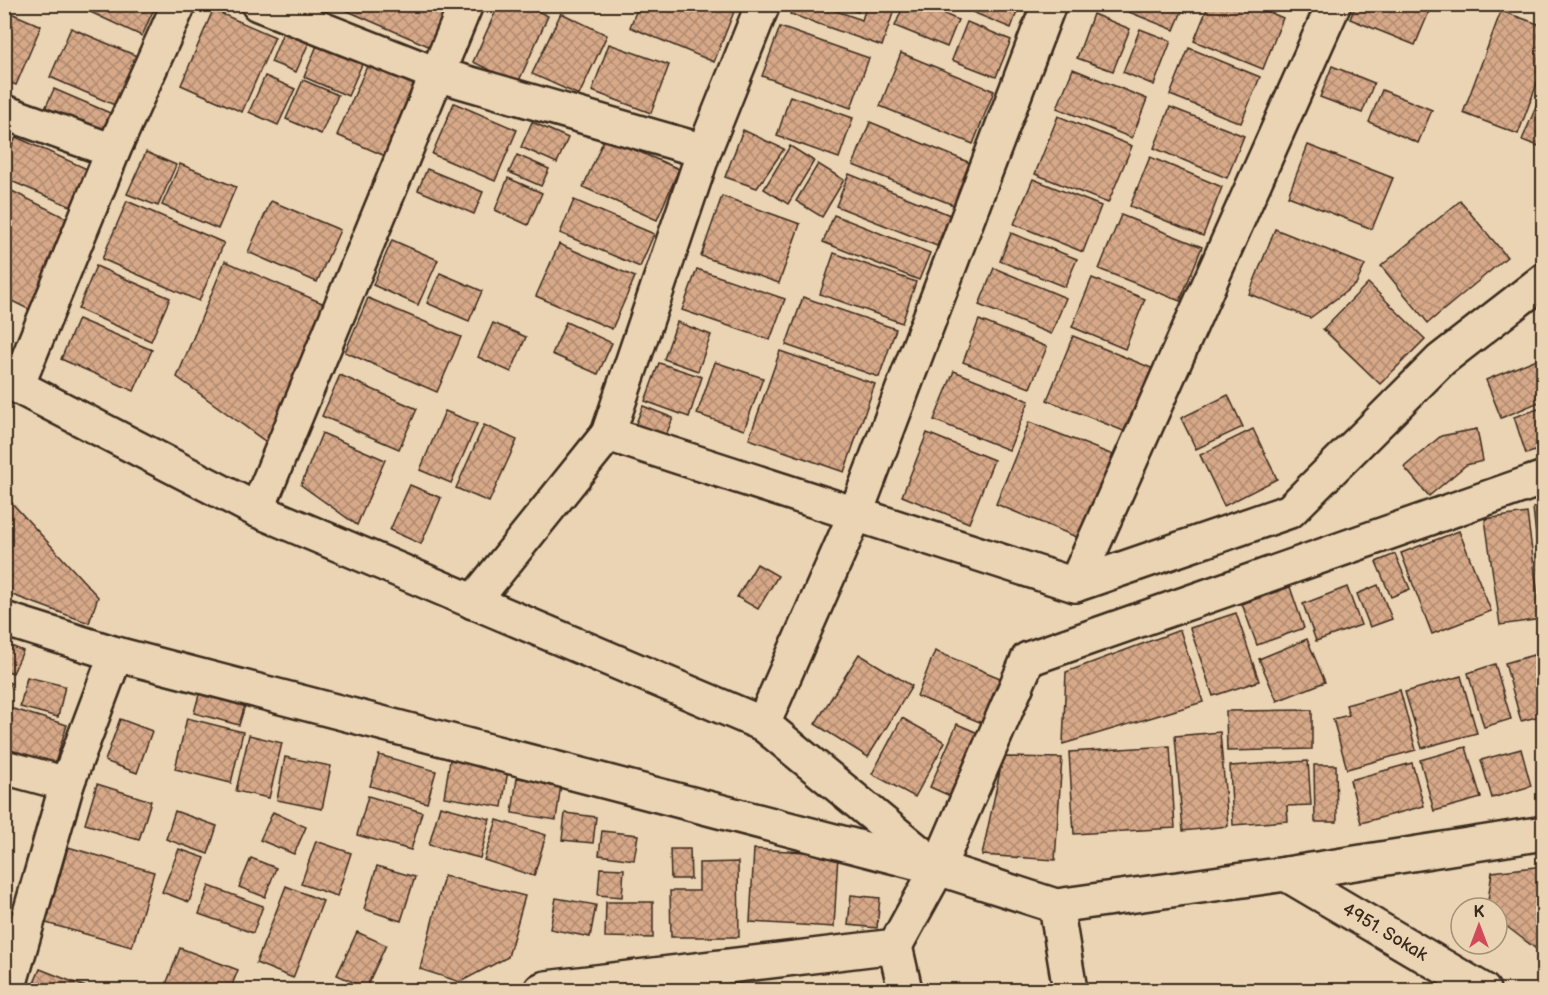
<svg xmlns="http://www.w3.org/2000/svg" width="1548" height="995" viewBox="0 0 1548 995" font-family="'Balsamiq Sans',sans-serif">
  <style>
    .building { fill: url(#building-cross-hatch); stroke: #3b2a1e; stroke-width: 1.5 }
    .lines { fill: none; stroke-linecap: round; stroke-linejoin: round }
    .street-casing { stroke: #3b2a1e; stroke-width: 38 }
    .secondary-casing { stroke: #3b2a1e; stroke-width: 38 }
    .street { stroke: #ead4b3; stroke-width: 33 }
    .secondary { stroke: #ead4b3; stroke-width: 33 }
    .labels { text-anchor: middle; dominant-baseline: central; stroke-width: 5; stroke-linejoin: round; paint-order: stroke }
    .street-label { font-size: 18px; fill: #3b2a1e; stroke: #ead4b3 }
  </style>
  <defs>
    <pattern id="building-cross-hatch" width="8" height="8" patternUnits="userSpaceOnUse" patternTransform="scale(1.5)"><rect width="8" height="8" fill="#d7a989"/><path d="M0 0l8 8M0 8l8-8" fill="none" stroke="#b08a6f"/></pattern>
  </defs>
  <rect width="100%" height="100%" fill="#ead4b3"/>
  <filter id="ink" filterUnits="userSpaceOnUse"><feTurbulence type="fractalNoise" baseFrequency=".0167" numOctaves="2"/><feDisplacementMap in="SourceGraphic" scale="12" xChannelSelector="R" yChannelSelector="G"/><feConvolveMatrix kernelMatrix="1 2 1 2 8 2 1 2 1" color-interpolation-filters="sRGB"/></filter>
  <g filter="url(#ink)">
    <g class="building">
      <path d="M73,4H156L142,36Z"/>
      <path d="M312,4H329L326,11Z"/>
      <path d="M345,4H452L433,48L343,9Z"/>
      <path d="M499,4H524L548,16L518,83L473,62Z"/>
      <path d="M639,4H737L714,62L630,27Z"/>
      <path d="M794,4H817L862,20L867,4H896L882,46L790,14Z"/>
      <path d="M835,4H860L858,12Z"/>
      <path d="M904,4H921L958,20L947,47L895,26Z"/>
      <path d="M953,4H1020L1011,28Z"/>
      <path d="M1109,4H1185L1174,30Z"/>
      <path d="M1209,4H1250L1283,18L1263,69L1194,41Z"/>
      <path d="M1356,4H1426L1431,7L1415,45L1350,19Z"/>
      <path d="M4,10L41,26L16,85L4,80Z"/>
      <path d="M213,10L275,37L242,112L181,85Z"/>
      <path d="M1501,11L1544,26V65L1518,134L1463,113Z"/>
      <path d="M561,13L607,35L579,95L532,74Z"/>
      <path d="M1093,14L1130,29L1113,71L1077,58Z"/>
      <path d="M967,22L1011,40L996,77L952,60Z"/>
      <path d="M780,27L869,58L851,108L762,76Z"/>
      <path d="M71,28L139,57L117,106L50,77Z"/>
      <path d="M1140,29L1171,41L1154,85L1123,72Z"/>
      <path d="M284,30L310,40L296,72L271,62Z"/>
      <path d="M318,43L363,62L348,96L304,77Z"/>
      <path d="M609,44L669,65L651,113L592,91Z"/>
      <path d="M1189,48L1260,77L1241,123L1170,95Z"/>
      <path d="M901,53L994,91L973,144L880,106Z"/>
      <path d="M368,64L416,85L385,156L337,135Z"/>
      <path d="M1332,66L1374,83L1362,113L1320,97Z"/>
      <path d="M1073,69L1147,99L1132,138L1057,108Z"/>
      <path d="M265,76L295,89L278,125L249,112Z"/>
      <path d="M303,80L338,95L321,134L286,119Z"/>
      <path d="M1544,88V148L1522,140Z"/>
      <path d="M54,89L110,113L100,137L43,113Z"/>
      <path d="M1382,90L1432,110L1418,143L1369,122Z"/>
      <path d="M790,96L853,118L839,158L777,136Z"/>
      <path d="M454,103L517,130L495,181L432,154Z"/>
      <path d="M1170,107L1244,136L1227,178L1154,148Z"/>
      <path d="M1058,116L1132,146L1108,203L1035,174Z"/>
      <path d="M532,122L568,138L557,163L521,147Z"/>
      <path d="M870,122L973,164L956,206L853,165Z"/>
      <path d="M743,130L784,149L757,188L725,177Z"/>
      <path d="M16,137L96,173L79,210L4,178V162Z"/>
      <path d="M605,137L679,169L657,220L583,187Z"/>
      <path d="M1308,145L1393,178L1372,229L1288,196Z"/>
      <path d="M790,146L814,161L788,204L764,189Z"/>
      <path d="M146,152L176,165L158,206L127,194Z"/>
      <path d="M517,155L549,169L541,186L509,172Z"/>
      <path d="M1150,157L1222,187L1203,236L1130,206Z"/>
      <path d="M180,164L236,187L218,229L162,205Z"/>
      <path d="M818,164L844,180L822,217L796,201Z"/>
      <path d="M427,169L483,192L474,214L418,190Z"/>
      <path d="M849,174L950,215L937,246L836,206Z"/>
      <path d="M508,178L542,193L528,225L495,210Z"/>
      <path d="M1033,179L1101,206L1083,252L1014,224Z"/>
      <path d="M4,187L78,224L34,312L4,297Z"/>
      <path d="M722,196L800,224L779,283L701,256Z"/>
      <path d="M574,200L654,234L640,267L560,233Z"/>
      <path d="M127,201L224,243L199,301L102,259Z"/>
      <path d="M271,201L340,230L317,282L248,252Z"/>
      <path d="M1460,201L1507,257L1428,323L1381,266Z"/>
      <path d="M834,215L930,253L919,280L823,242Z"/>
      <path d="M1121,215L1202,247L1180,301L1099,269Z"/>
      <path d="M1275,229L1365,265L1356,284L1310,318L1249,294Z"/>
      <path d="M1011,233L1077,259L1065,287L1000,261Z"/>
      <path d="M392,240L438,260L418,305L373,285Z"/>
      <path d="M559,244L635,277L612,329L536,296Z"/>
      <path d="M834,253L916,282L902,323L820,294Z"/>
      <path d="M225,261L329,306L269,444L177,377Z"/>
      <path d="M96,266L170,298L151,341L78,309Z"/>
      <path d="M994,268L1066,298L1051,334L979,305Z"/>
      <path d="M697,269L785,299L770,340L682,310Z"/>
      <path d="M440,273L482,291L469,321L427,303Z"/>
      <path d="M1092,278L1145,299L1125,349L1072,327Z"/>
      <path d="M1368,283L1425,339L1380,384L1323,329Z"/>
      <path d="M803,297L896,329L879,377L786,345Z"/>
      <path d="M368,298L461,337L437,392L345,352Z"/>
      <path d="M78,319L152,350L134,391L61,359Z"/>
      <path d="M979,320L1047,347L1030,388L963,362Z"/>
      <path d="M566,322L612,343L598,374L552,354Z"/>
      <path d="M677,322L711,335L698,371L664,359Z"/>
      <path d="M493,323L526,337L511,372L478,357Z"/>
      <path d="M1073,336L1161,372L1136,436L1047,400Z"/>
      <path d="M780,351L875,384L844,472L749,439Z"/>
      <path d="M1544,356V400L1501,418L1486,380Z"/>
      <path d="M715,362L763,378L744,430L697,414Z"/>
      <path d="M659,363L702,377L689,417L645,401Z"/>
      <path d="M954,371L1029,401L1009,450L934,420Z"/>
      <path d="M340,375L417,409L399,449L322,416Z"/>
      <path d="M1228,395L1243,427L1196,449L1181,418Z"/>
      <path d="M643,406L673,418L664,440L634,428Z"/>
      <path d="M1544,407V448L1526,454L1514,417Z"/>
      <path d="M445,411L477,424L451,483L420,470Z"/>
      <path d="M1029,422L1113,455L1079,538L996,504Z"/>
      <path d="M484,425L517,440L489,502L456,488Z"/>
      <path d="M1253,429L1277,479L1224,506L1200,455Z"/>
      <path d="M1477,429L1483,461L1466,465L1429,496L1404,467L1441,436Z"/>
      <path d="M322,433L385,460L357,525L301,485Z"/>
      <path d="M927,433L994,460L969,523L902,496Z"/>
      <path d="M410,485L441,498L421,544L390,530Z"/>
      <path d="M11,502L98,597L89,623L4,592V521Z"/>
      <path d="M1544,507V599H1543L1533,508Z"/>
      <path d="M1527,513L1541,619L1500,625L1485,519Z"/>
      <path d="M1459,531L1491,611L1432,634L1401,553Z"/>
      <path d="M1395,554L1410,589L1391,597L1376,562Z"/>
      <path d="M757,564L778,576L758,609L737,597Z"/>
      <path d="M1378,585L1392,619L1370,627L1357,594Z"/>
      <path d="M1290,587L1304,628L1257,645L1242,604Z"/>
      <path d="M1347,587L1361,625L1316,641L1303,604Z"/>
      <path d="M1236,613L1259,681L1213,696L1190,628Z"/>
      <path d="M1180,630L1203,702L1063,744L1066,672Z"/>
      <path d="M1307,639L1325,682L1277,701L1259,659Z"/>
      <path d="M4,643L23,651L13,673L4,670Z"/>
      <path d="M935,651L1000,678L982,723L917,696Z"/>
      <path d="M1544,652V715L1521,721L1505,663Z"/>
      <path d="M859,654L912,686L868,757L815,724Z"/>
      <path d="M1495,664L1511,719L1484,727L1468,673Z"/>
      <path d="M1461,676L1477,733L1422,748L1405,692Z"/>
      <path d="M27,677L65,686L58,717L20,707Z"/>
      <path d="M203,680L249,692L239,725L194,713Z"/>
      <path d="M4,681L11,683L4,698Z"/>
      <path d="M1400,690L1416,750L1347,769L1333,719L1349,715L1346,705Z"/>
      <path d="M10,708L67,725L54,766L4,752V728Z"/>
      <path d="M1312,710V749L1227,751L1226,711Z"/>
      <path d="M187,718L243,732L231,783L175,769Z"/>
      <path d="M902,718L945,742L915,797L872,774Z"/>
      <path d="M120,719L152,731L137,773L105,761Z"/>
      <path d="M957,724L985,736L957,799L930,787Z"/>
      <path d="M1220,732L1228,826L1183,831L1175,736Z"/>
      <path d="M249,735L282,743L269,798L236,791Z"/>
      <path d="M1170,746L1175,828L1074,834L1069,752Z"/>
      <path d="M1466,747L1481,798L1434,811L1420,760Z"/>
      <path d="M1521,749L1531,786L1492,798L1481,760Z"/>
      <path d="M379,755L436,771L427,803L370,786Z"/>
      <path d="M285,757L331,766L322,809L277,800Z"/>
      <path d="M1003,757L1062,758L1055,860L982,855Z"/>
      <path d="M450,760L508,770L502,807L444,797Z"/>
      <path d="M1308,761L1311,805L1287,806L1288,821L1233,825L1230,766Z"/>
      <path d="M1412,763L1424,806L1361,823L1350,780Z"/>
      <path d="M1314,765H1336L1337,822H1315Z"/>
      <path d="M517,778L561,784L556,820L512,813Z"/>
      <path d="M97,784L151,801L139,840L85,824Z"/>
      <path d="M368,796L422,812L411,850L357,835Z"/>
      <path d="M440,806L490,819L480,858L429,845Z"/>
      <path d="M175,811L217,826L208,854L166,839Z"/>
      <path d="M273,812L306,827L294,854L260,840Z"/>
      <path d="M565,813L596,817L593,843L562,840Z"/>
      <path d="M497,820L546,835L534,876L484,860Z"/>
      <path d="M602,831L638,835L634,860L599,855Z"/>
      <path d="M316,841L351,853L337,896L301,884Z"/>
      <path d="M68,847L154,872L132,947L46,923Z"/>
      <path d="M179,849L205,858L189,902L162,892Z"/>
      <path d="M670,849H690L691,879H671Z"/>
      <path d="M754,849L838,854L834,927L750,922Z"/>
      <path d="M251,858L276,868L265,897L239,887Z"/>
      <path d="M738,862L739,937H671L670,891H699V863Z"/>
      <path d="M377,866L415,877L401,921L364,909Z"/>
      <path d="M1544,866V955L1497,919V908H1487L1492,872Z"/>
      <path d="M600,868L624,869L622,897L598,895Z"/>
      <path d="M444,876L525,896L508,957L460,982L420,969Z"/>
      <path d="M209,886L263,906L253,933L199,914Z"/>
      <path d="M286,886L323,901L293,978L256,963Z"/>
      <path d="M851,895L880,898L877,928L848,925Z"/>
      <path d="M556,898L596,905L590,937L550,929Z"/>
      <path d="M606,902H653V938L605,937Z"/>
      <path d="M357,932L386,945L366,988L337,975Z"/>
      <path d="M180,948L238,970L230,990H164Z"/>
      <path d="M40,969L88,988L87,990H31Z"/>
    </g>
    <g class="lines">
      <defs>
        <g id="street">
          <path d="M258,4L436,74L704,151"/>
          <path d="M4,112L113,151"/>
          <path d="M17,386L113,151L179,4"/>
          <path d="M608,434L1075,585L1290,511L1441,360L1544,280"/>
          <path d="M257,510L466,4"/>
          <path d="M1075,585L1334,4"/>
          <path d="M473,602L608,434L704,151L763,4"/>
          <path d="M4,619L116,654L938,868"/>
          <path d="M763,724L855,515L1049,4"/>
          <path d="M4,767L67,784L116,654"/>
          <path d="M1286,874L1544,833"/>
          <path d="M1056,906L1070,990"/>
          <path d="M895,946L905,990"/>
          <path d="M8,990L67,784"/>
          <path d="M541,990L546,988L895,946L938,868L1028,659L1544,478"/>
        </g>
        <path id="secondary" d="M4,378L17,386L257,510L763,724L938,868L1056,906L1286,874L1483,990"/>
      </defs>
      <use href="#street" class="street-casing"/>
      <use href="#secondary" class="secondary-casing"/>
      <use href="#street" class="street"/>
      <use href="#secondary" class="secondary"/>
    </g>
  </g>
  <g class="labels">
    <g class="street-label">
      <text transform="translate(1385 932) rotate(31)">4951. Sokak</text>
    </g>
  </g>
  <rect width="1548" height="995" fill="none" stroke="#ead4b3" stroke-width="24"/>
  <rect x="12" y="12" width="1524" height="971" fill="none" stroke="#3b2a1e" stroke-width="2" filter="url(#ink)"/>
  <g transform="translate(1479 926)"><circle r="28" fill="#ead4b3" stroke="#a49077" stroke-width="1.5"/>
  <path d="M0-4.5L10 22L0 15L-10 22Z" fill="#d1495b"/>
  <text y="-9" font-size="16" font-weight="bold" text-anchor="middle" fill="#3b2a1e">K</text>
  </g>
</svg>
